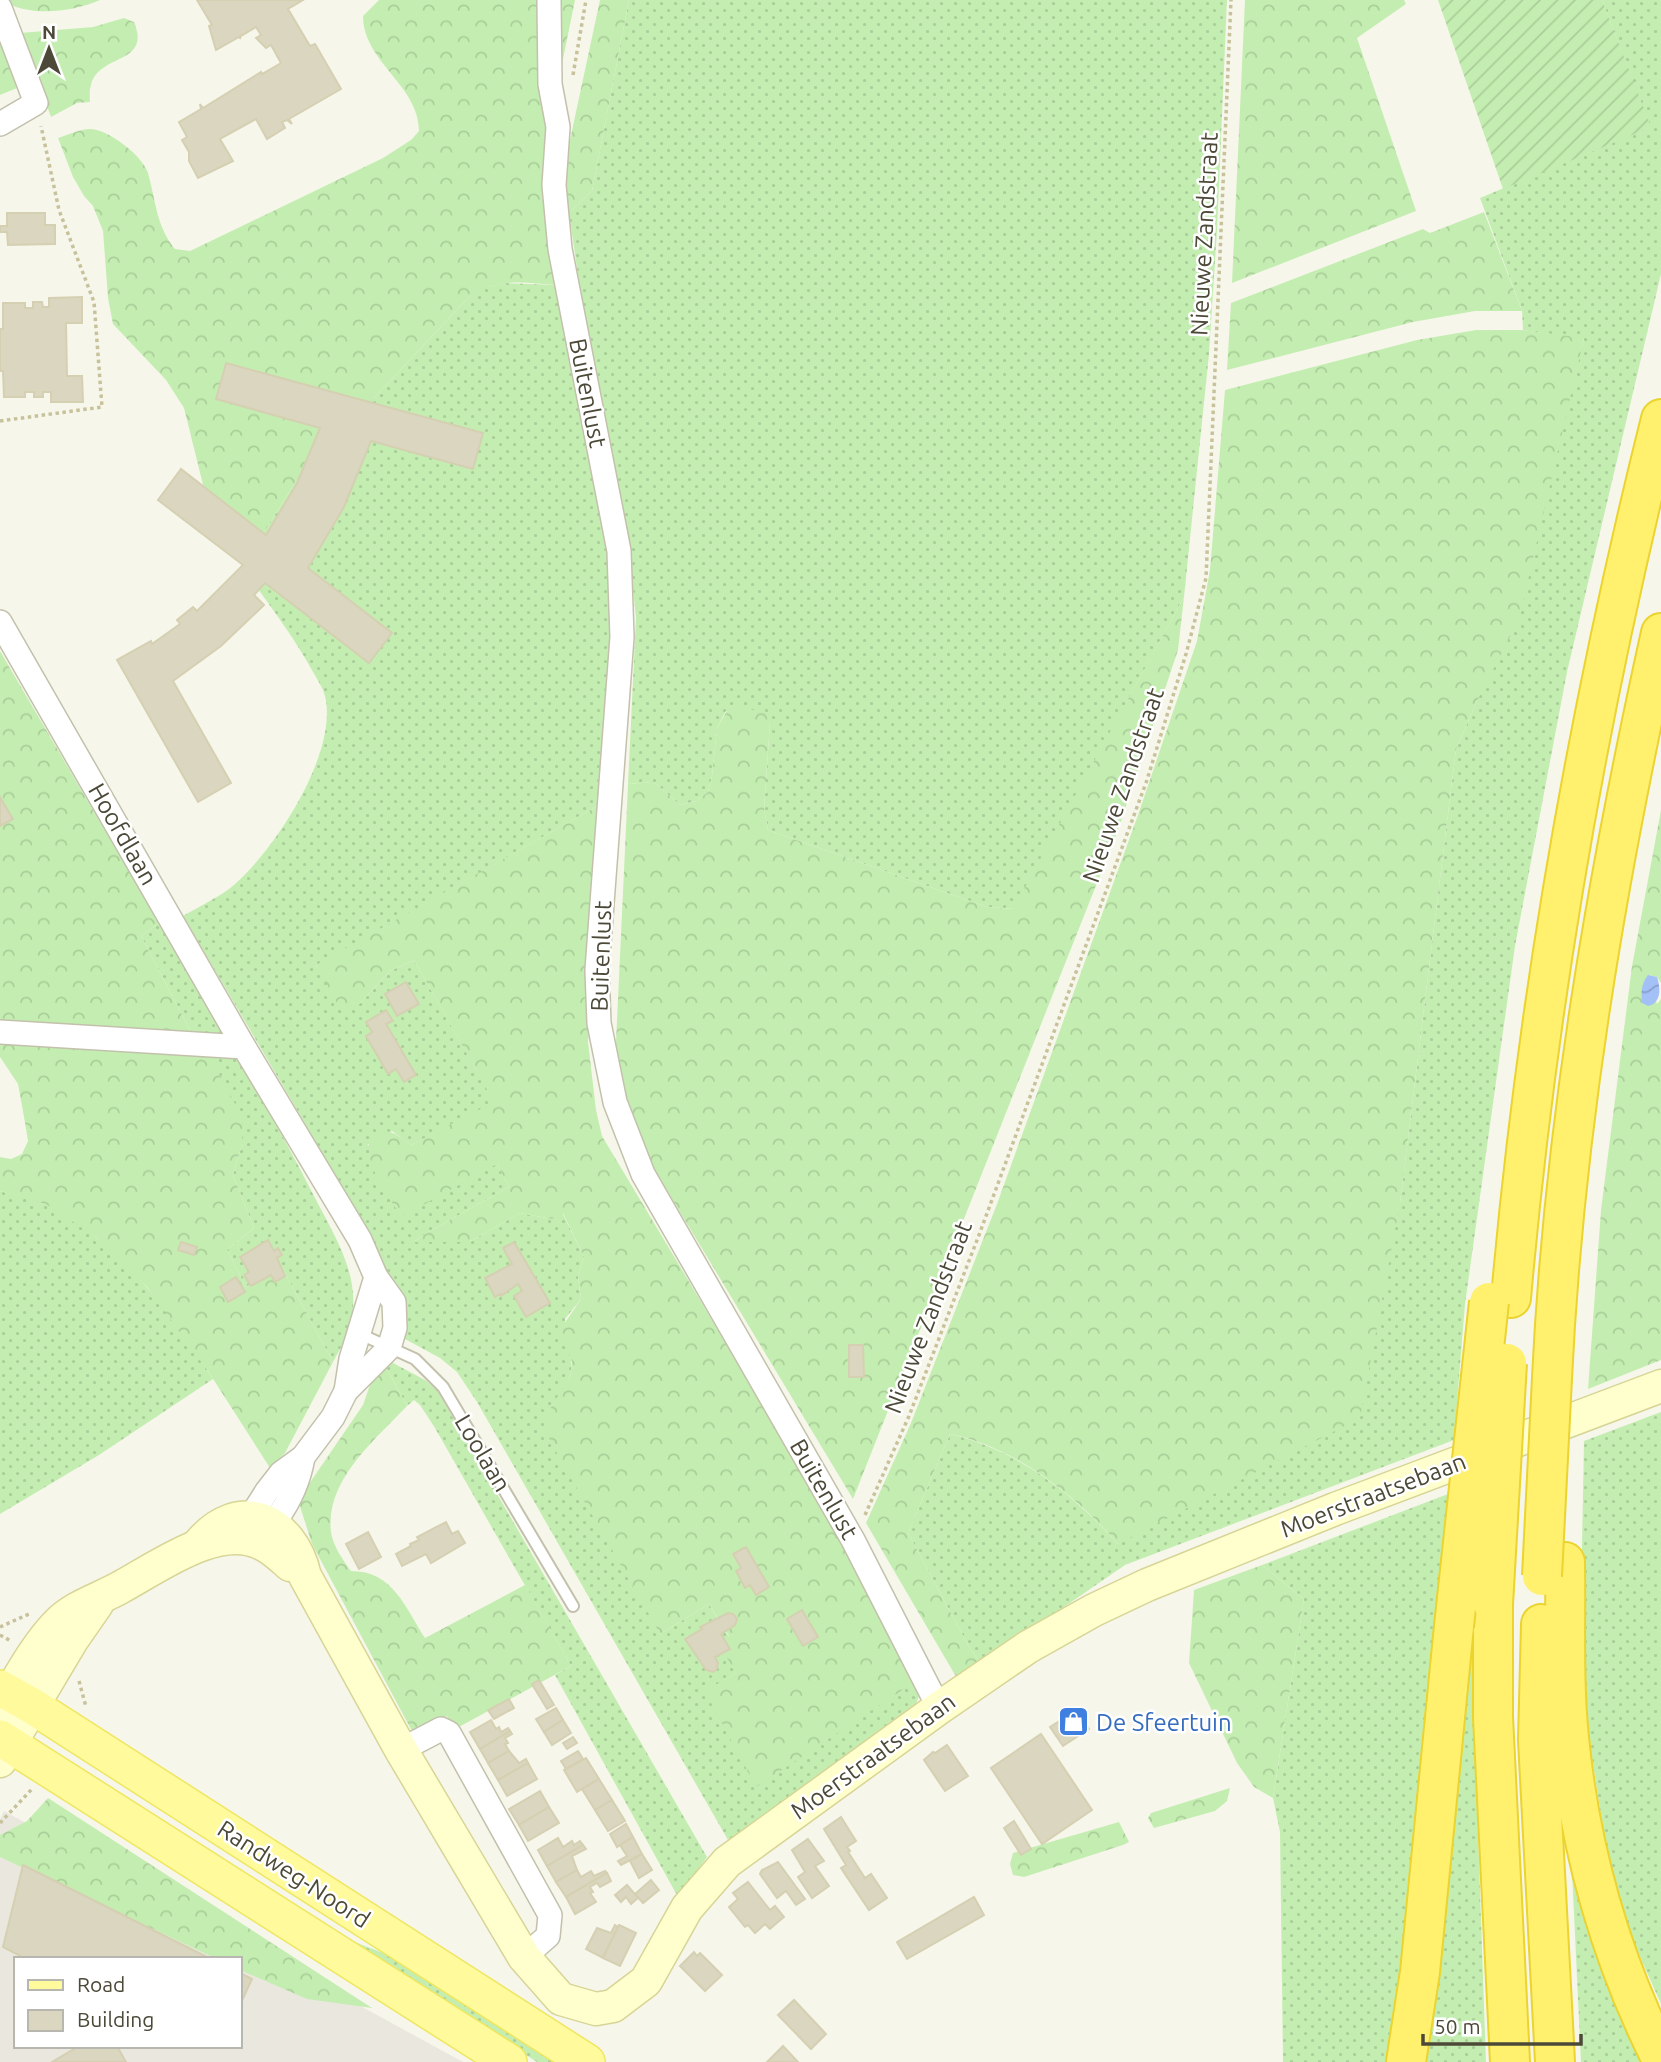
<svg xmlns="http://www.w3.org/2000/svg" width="1661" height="2062" viewBox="0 0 1661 2062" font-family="Ubuntu,sans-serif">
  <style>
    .industrial { fill: #eae7df; fill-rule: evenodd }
    .grass { fill: url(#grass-dots) }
    .forest { fill: url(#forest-crowns) }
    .garden { fill: url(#garden-furrows) }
    .water { fill: url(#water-waves) }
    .building { fill: #dad6bf; stroke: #d5d0b2; stroke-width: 2 }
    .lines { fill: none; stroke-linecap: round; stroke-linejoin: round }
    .lane-casing { stroke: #c3c1ac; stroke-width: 14 }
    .street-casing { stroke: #c3c1ac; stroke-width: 26 }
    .secondary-casing { stroke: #d7d596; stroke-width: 35 }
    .primary-casing { stroke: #efe661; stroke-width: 38 }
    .highway-casing { stroke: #ebd330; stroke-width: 42 }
    .path { stroke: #c7c29c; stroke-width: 3.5; stroke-dasharray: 3.5 3.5; stroke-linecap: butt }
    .lane { stroke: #fff; stroke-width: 10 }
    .street { stroke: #fff; stroke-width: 23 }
    .secondary { stroke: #ffffcd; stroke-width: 32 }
    .primary { stroke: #fffa9c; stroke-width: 35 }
    .highway { stroke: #fff16e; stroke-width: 38 }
    .highway-bridge-casing { stroke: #ebd330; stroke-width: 42; stroke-linecap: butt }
    .highway-bridge { stroke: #fff16e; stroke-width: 38 }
    .labels { text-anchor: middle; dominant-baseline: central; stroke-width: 5; stroke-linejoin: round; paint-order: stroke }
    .street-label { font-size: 24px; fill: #4c4938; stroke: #fff }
    .shop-label { font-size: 24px; fill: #366cbe; stroke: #fff; text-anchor: start }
  </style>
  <defs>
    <pattern id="grass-dots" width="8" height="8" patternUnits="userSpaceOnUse" patternTransform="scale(1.75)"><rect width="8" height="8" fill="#c4eeb1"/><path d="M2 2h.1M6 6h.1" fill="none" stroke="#aace99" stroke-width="1.8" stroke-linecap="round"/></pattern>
    <pattern id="forest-crowns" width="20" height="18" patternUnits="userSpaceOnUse" patternTransform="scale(1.75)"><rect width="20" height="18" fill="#c4eeb1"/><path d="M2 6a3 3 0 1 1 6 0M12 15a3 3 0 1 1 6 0" fill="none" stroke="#aace99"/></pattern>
    <pattern id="garden-furrows" width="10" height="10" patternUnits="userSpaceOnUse" patternTransform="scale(1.75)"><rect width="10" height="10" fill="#c4eeb1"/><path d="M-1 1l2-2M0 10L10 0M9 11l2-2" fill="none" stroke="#aace99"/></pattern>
    <pattern id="water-waves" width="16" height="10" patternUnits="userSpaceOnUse" patternTransform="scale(1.75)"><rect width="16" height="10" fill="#a4c1f7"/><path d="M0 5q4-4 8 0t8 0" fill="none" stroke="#889fc9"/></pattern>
  </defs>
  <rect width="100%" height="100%" fill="#f7f6eb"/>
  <path class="industrial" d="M4,1811L463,2062H0V1820ZM16,1959H240V2046H16Z"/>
  <g class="grass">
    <path d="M629,0H1227L1217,231L1209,354L1184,597L1014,909L987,907L768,830L764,809L770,722L726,711L717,728L712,776L708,792L696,801L680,805L654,782L628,784L636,618L627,534L579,282L569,213L592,191Z"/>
    <path d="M1602,0H1661V274L1567,672L1515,946L1465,1304L1454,1440L1125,1565L981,1664L968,1645L908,1533L950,1434C1016,1449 1074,1494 1118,1544L1400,1203L1456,749L1477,701L1584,339L1523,330L1522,311L1480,198L1650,127Z"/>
    <path d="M503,283L558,285C577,380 601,476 610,573C618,648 609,726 606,801L316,966L359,1004L390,971L414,960L495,1103L411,1145L392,1131L367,1145L497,1164L509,1187L423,1235L415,1241L469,1242L520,1213L552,1219L562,1212L584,1257L578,1277L581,1299L565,1319C567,1335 574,1362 570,1376C567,1387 556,1399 549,1410L660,1634L709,1604L729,1637L736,1673L705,1692L917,1663L921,1692L914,1708L728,1840L477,1402L457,1372L440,1358L383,1327L385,1295L382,1263L306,1125L183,916C198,907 215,899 229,889C273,854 339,753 325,696C323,688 317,679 313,672C293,635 266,601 242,566L297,480L466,300L479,289Z"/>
    <path d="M159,923L227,1039L193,1036L141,936Z"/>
    <path d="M210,1056L238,1058C265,1104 291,1150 315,1198C333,1233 356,1268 353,1308C352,1329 343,1344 333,1362L281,1266L246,1287L227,1250L254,1228L233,1175L242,1144Z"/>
    <path d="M0,1191C15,1195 33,1197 47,1204C116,1240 173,1314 213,1379L99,1455L0,1514Z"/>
    <path d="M380,1356L425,1380L437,1390L707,1857L678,1897L555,1675L571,1666L435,1428L420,1405L414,1400L407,1406Z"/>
    <path d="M1661,1412V2004L1625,1923L1604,1833L1589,1739L1581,1598L1584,1441Z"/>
    <path d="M1448,1494L1419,1787L1410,1956L1391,2062H1283L1280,1832L1273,1798L1304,1599L1262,1565Z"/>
    <path d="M1468,1549L1486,2062H1416Z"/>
    <path d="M1569,1807L1656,2062H1581Z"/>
    <path d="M339,1936L391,1956L565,2062H537Z"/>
  </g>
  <g class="forest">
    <path d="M0,0H100C70,13 29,17 0,0Z"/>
    <path d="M379,0H575L543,157L542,193L558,285C523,283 495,276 466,300L297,480L242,566L224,539L209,509L184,408L166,380L113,324L108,298L103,231L93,206L84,196L73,177L58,138C68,135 80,129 90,129C108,129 143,156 148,173C156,201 156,226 175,249L190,251L383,158L411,140L419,131C419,85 363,62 363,16Z"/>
    <path d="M600,0H629L592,191L569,213L565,173L567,154Z"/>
    <path d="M1245,0H1404L1406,4L1357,38L1416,211L1232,283Z"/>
    <path d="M124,18L134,22C152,65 99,53 91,85C89,90 90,97 90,102L77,103L51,117L20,33L93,27Z"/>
    <path d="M0,29L17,88L0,95Z"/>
    <path d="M1484,212L1522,311H1475L1413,322L1227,370L1231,303L1423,229L1430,233Z"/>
    <path d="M1476,330H1523L1584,338L1519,619L1477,701L1456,749L1400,1203L1360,1418L1118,1544C1076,1495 1014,1447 950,1434L908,1533L968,1645L981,1664L958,1680L866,1523L911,1423L997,1204L1138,815L1197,641L1210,570L1225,390L1417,340Z"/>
    <path d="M1184,597L1178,650L1118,830L853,1499L642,1149L621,1098L615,1064L628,784L654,782L680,805L696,801L708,792L712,776L717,728L727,711L741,707L765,713L770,722L764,809L768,830L987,907L1013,909Z"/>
    <path d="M0,651L159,923L141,936L193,1036L0,1023Z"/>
    <path d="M606,801L588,1042L596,1110L602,1136L917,1663L904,1689L756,1787L705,1691L736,1673L718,1643L729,1636L709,1604L660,1634L550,1441L545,1424L549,1410L570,1377L572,1362L560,1330L581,1299L578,1277L584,1257L563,1213L552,1219L520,1213L469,1242H414L423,1235L509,1187L497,1164L401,1217C387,1192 361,1163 371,1134C388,1126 398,1135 411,1145L494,1102L414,960L390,971L359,1004L341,1010L316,965Z"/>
    <path d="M1661,810V983L1657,977L1648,975L1657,1004L1661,999V1360L1588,1389L1601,1210L1632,966Z"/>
    <path d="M0,1039L210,1056L243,1119L242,1144L233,1175L254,1228L227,1250L246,1287L281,1266L333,1362L285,1453L270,1468L208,1371L147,1287L96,1237L46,1204L0,1191V1157L11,1159L22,1154L28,1141L24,1117L18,1084L0,1057Z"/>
    <path d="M380,1356L407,1406C375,1440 325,1480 331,1532C333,1546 343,1560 351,1571C393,1571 405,1607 425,1638L525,1585L571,1666L455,1729L447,1716L413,1733L312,1544L298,1500L363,1405Z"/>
    <path d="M1262,1565L1304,1599L1273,1798L1254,1787L1237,1763L1189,1663L1194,1590Z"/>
    <path d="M1230,1788L1227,1801L1215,1811L1154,1828L1148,1818L1151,1813Z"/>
    <path d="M48,1798L372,2008L307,1999L240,1970V1959H217L0,1857V1835L27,1821Z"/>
    <path d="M1119,1822L1129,1842L1123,1845L1024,1877L1013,1875L1010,1864L1013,1853Z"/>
  </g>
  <path class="garden" d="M1438,0H1602L1651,127L1503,189Z"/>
  <path class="water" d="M1648,975L1657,977C1661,989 1661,1003 1648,1006L1642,1003C1641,992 1641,984 1648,975Z"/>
  <g class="building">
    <path d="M197,0H303L288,9L310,46L315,44L341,89L289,119L292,124L287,120L282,122L285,128L267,139L256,119L220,139L233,161L198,178L189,161V152L182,140L187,137L179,122L201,109L200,104L203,108L261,72L262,74L281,63L271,45L266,48L256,38L261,35L256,27L241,36L240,38L239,37L216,50L209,26L212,25Z"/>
    <path d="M7,213H45V225H55V244L8,245L7,232H0V226H7Z"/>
    <path d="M82,297V323H66L67,376H82L83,402H51V392H43V397H34V392H25V397H4L3,371H0V329H3V303H25V308H33V302H42L43,307H49V298Z"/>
    <path d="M226,363L483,433L473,469L371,441L344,507L308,568L392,633L369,663L265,583L254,595L264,605L221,646L173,681L231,783L198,802L117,660L151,641L152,644L180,624L177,620L193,607L197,611L243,565L158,500L181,469L266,535L297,483L320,428L216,399Z"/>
    <path d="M0,797L13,819L0,826Z"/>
    <path d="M406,982L419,1004L397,1016L385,994Z"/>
    <path d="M386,1010L393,1021L386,1024L416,1075L404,1082L396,1069L388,1074L366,1036L372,1032L366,1022Z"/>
    <path d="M268,1240L274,1251L278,1248L282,1255L277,1258L285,1276L275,1282L271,1275L251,1286L244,1275L249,1272L240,1257Z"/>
    <path d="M181,1242L197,1247L194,1255L178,1250Z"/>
    <path d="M514,1242L550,1303L526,1317L514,1296L522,1291L518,1284L501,1296L500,1294L495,1297L485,1278L512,1264L503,1248Z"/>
    <path d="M236,1277L245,1292L228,1302L220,1287Z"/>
    <path d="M849,1345H863L864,1377H849Z"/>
    <path d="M446,1522L452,1534L458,1531L465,1543L431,1563L426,1554L402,1566L396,1554L411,1546L410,1544L419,1540L417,1537Z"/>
    <path d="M368,1532L381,1557L359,1569L346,1544Z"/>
    <path d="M746,1547L769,1587L756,1595L750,1585L745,1588L736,1571L741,1568L733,1554Z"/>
    <path d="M802,1610L818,1637L803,1646L787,1619Z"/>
    <path d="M728,1613L733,1614L737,1619L735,1625L721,1634L730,1649L715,1657L718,1663L717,1669L713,1672L706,1670L685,1639L702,1629L700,1627Z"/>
    <path d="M539,1680L554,1705L547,1709L532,1684Z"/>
    <path d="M509,1699L514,1708L494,1719L488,1710Z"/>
    <path d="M556,1708L563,1720L544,1732L536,1719Z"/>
    <path d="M1077,1710L1089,1729L1063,1746L1050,1727Z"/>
    <path d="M491,1720L496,1729L499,1727L501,1732L508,1728L510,1731L480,1749L470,1732Z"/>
    <path d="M563,1720L571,1733L552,1745L544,1732Z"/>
    <path d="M510,1731L512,1734L505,1738L508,1743L505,1744L509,1751L488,1763L480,1749Z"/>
    <path d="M1041,1734L1092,1810L1042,1844L991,1768Z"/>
    <path d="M573,1737L577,1743L567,1749L563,1743Z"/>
    <path d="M947,1745L968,1776L945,1791L924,1760L933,1752L935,1753Z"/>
    <path d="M509,1751L519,1763L526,1759L528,1763L498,1780L488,1763Z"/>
    <path d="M578,1751L583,1759L566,1769L561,1761Z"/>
    <path d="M586,1758L599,1779L577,1792L564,1770Z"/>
    <path d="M528,1763L537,1779L507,1796L498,1780Z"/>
    <path d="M599,1779L612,1800L595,1810L582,1789Z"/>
    <path d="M540,1791L549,1807L519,1825L509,1809Z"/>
    <path d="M612,1800L625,1821L608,1831L595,1810Z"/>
    <path d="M549,1807L559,1823L528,1841L519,1825Z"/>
    <path d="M841,1817L856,1841L847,1847L850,1851L848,1852L865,1878L871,1874L887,1898L869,1910L841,1868L846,1865L824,1829Z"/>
    <path d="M1014,1821L1031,1849L1021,1855L1004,1828Z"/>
    <path d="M626,1824L633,1837L617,1847L610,1834Z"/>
    <path d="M633,1837L642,1854L621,1865L618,1861L627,1856L620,1845Z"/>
    <path d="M558,1838L563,1847L572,1841L574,1845L580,1841L583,1845L547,1866L538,1850Z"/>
    <path d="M808,1839L824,1861L815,1866L829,1886L812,1898L798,1877L805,1872L792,1850Z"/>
    <path d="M583,1845L586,1849L572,1856L577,1870L556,1882L547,1866Z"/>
    <path d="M642,1854L652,1870L639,1878L630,1861Z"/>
    <path d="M778,1862L805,1899L796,1905L786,1891L777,1898L760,1874L762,1870Z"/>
    <path d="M23,1865L211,1959H26L3,1947Z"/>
    <path d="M577,1870L581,1877L591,1871L594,1876L605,1871L607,1873L566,1897L556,1882Z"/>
    <path d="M607,1873L611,1881L600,1887L597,1883L590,1887L593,1892L590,1893L596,1902L575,1914L566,1897Z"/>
    <path d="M651,1880L659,1890L643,1903L635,1894Z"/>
    <path d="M748,1882L770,1910L775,1906L784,1917L770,1929L765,1924L755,1933L748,1925L745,1927L729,1907L738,1899L733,1893Z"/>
    <path d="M627,1885L638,1898L631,1904L626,1897L621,1902L615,1895Z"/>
    <path d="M974,1897L984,1915L907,1959L897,1942Z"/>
    <path d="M615,1925L618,1927L603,1958L586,1949L597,1928L611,1933Z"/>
    <path d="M619,1925L636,1933L620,1966L603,1958Z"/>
    <path d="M694,1952L697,1956L700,1953L722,1975L705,1991L680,1966Z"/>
    <path d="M240,1973L252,1979L240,2005Z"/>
    <path d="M794,2000L826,2034L811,2049L778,2015Z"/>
    <path d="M79,2046H117L126,2062H52Z"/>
    <path d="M783,2046L798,2062H767Z"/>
  </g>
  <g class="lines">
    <defs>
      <path id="lane" d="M360,1334L415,1359L443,1387L573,1606"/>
      <g id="street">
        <path d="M549,0L550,84L558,127L554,185L560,249L619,551L622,637L597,970L599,1023L615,1102L643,1174L853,1540L939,1708"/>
        <path d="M0,8L36,103L0,124"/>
        <path d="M0,622L244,1047L360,1240L376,1277L394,1302L395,1328L389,1348L346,1391L333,1417L303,1457L281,1473L267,1491L255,1510L253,1517L256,1532"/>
        <path d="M0,1032L244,1047"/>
        <path d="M346,1391L351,1359L376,1277"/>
        <path d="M262,1537C283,1514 298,1487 303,1457"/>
        <path d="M401,1750L441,1729L449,1733L550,1915L548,1936L524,1957"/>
      </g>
      <g id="secondary">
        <path d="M198,1545C238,1495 292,1518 305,1576L401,1750L524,1957L561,1999L596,2009L613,2006L646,1981L687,1908L727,1862L939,1708L1028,1647L1094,1610L1147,1585L1335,1509L1661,1386"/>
        <path d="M0,1709C16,1683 36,1645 57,1624C74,1606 100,1599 121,1587C158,1567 217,1523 260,1543C272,1548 281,1557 290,1565"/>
        <path d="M0,1761L72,1640L97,1604"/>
      </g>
      <g id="primary">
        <path d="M0,1688L34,1707L587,2062"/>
        <path d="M0,1738L509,2062"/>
      </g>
      <g id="highway">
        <path d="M1511,1298C1537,1002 1589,707 1661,419"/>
        <path d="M1552,1378C1564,1127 1607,877 1661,633"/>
        <path d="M1565,1562C1566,1620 1563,1680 1569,1738C1580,1849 1611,1958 1661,2058"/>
        <path d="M1493,1604V1717L1510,2062"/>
        <path d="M1541,1624L1538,1740L1555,2062"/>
        <path d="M1406,2062L1420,1972L1454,1626"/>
      </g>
    </defs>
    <use href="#lane" class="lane-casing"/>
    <use href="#street" class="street-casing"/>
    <use href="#secondary" class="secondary-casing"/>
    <use href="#primary" class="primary-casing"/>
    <use href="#highway" class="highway-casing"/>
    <g class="path">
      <path d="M573,75L586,0"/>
      <path d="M0,421L102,407L94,302L59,210L41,126"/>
      <path d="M865,1515L909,1416L979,1235L1147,780L1186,654L1206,578L1231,0"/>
      <path d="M0,1627L29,1614"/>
      <path d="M0,1635L11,1641"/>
      <path d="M79,1681L86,1707"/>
      <path d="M0,1823L32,1789"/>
    </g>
    <use href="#lane" class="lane"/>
    <use href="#street" class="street"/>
    <use href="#secondary" class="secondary"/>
    <use href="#primary" class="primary"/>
    <use href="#highway" class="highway"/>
    <defs>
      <g id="highway-bridge">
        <path d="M1542,1576L1552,1378"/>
        <path d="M1493,1604L1507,1363"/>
        <path d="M1454,1626L1489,1302"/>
      </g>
    </defs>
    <use href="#highway-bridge" class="highway-bridge-casing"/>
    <use href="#highway-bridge" class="highway-bridge"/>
  </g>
  <defs>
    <symbol id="shop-square" viewBox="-11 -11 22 22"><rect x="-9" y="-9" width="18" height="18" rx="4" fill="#3f7fe0" stroke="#fff"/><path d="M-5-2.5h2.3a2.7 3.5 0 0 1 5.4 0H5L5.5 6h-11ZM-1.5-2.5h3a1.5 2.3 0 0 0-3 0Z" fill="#fff"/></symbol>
  </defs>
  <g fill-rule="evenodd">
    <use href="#shop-square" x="1056" y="1704" width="35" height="35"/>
  </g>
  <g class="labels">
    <g class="street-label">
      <text transform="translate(1204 234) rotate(-87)">Nieuwe Zandstraat</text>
      <text transform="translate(588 393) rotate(79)">Buitenlust</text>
      <text transform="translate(1123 785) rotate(-71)">Nieuwe Zandstraat</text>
      <text transform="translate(123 834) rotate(60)">Hoofdlaan</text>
      <text transform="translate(601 956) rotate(-88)">Buitenlust</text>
      <text transform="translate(928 1317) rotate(-69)">Nieuwe Zandstraat</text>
      <text transform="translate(483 1453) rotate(59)">Loolaan</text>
      <text transform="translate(824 1489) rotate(60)">Buitenlust</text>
      <text transform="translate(1373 1495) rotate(-21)">Moerstraatsebaan</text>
      <text transform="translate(873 1756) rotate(-36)">Moerstraatsebaan</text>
      <text transform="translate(294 1874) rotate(33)">Randweg-Noord</text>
    </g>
    <g class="shop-label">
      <text x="1096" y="1722">De Sfeertuin</text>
    </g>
  </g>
  <rect x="14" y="1957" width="228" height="91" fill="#ffffff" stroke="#b7b6af" stroke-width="2"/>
  <rect x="28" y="1980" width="35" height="10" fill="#fffa9c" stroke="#b7b6af" stroke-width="2"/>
  <text x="77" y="1992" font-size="21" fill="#4c4938">Road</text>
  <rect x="28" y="2010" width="35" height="21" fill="#dad6bf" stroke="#b7b6af" stroke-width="2"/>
  <text x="77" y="2027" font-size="21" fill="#4c4938">Building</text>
  <g transform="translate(49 49)" stroke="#ffffff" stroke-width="5" paint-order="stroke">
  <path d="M0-5L12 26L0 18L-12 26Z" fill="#4c4938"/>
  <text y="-10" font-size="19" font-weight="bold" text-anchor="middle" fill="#4c4938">N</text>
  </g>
  <path d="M1423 2034v10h158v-10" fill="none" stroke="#4c4938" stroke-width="3.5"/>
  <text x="1434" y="2034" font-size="21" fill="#4c4938" stroke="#ffffff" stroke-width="5" paint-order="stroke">50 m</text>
</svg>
